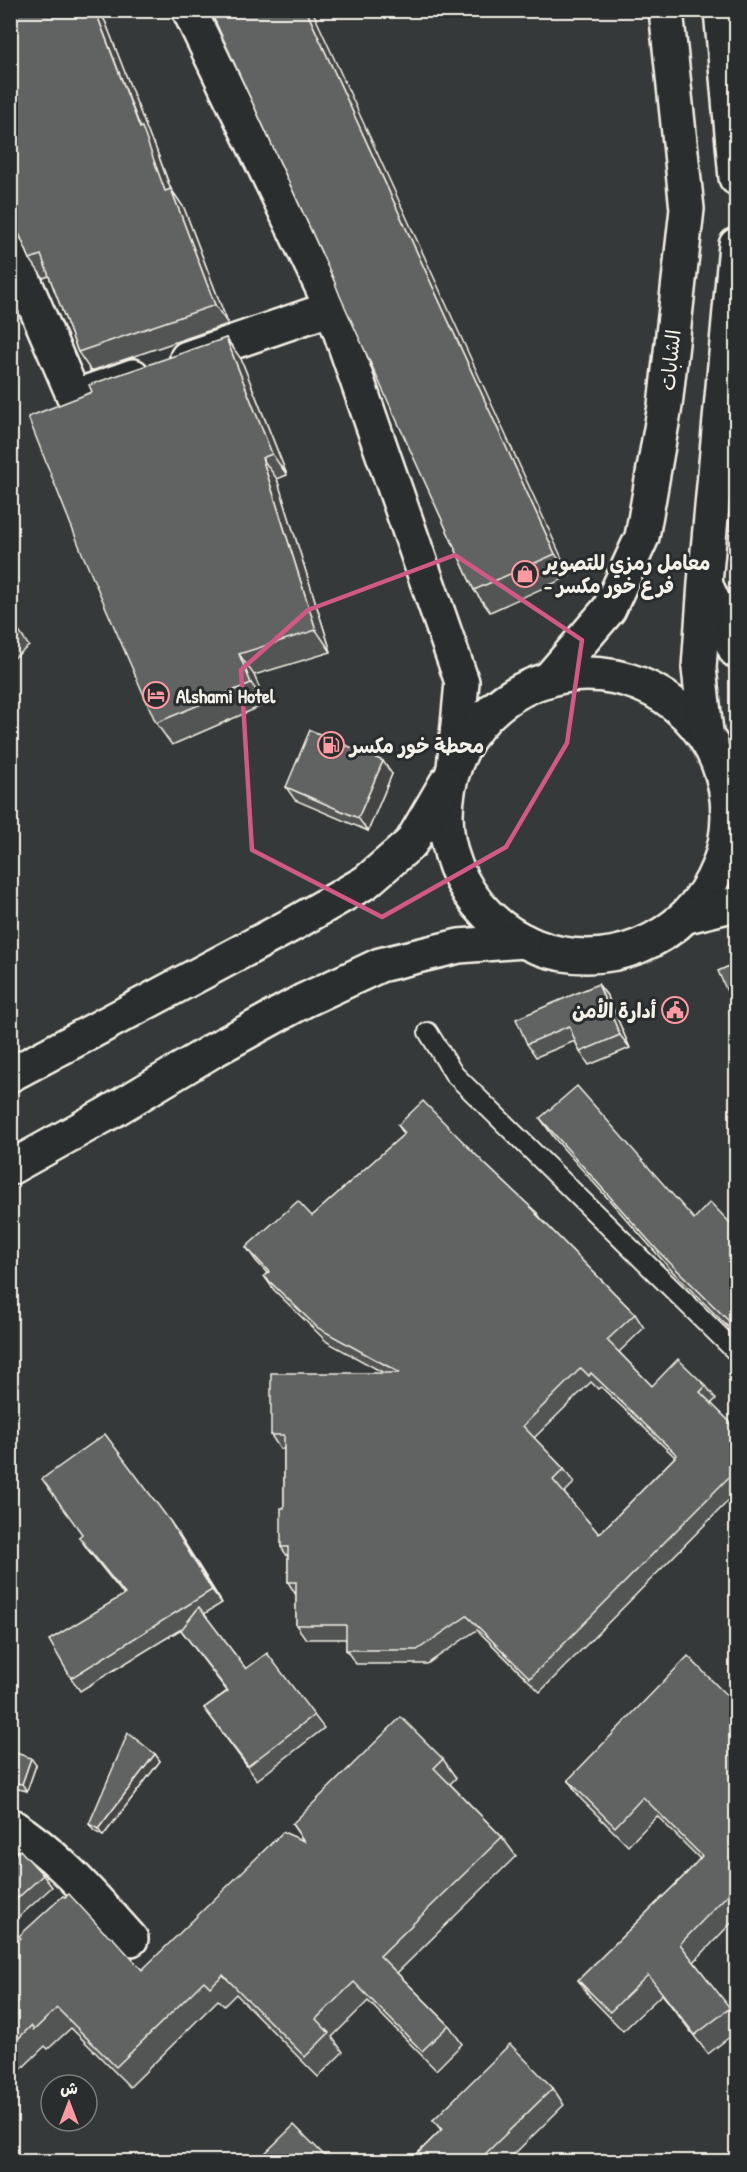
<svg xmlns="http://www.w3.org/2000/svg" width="747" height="2172" viewBox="0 0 747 2172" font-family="'Patrick Hand','Playpen Sans Arabic',sans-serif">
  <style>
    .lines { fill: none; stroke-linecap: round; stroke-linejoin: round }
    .lane-casing { stroke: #f4f1e8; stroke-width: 22 }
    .street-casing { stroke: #f4f1e8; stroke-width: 38 }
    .primary-casing { stroke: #f4f1e8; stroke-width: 38 }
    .lane { stroke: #2a2d2e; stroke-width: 18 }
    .street { stroke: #2a2d2e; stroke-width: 33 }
    .primary { stroke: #2a2d2e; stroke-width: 33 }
    .wall { fill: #535554; stroke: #f4f1e8; stroke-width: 1.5; fill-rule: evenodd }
    .shaded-wall { fill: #444545; stroke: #f4f1e8; stroke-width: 1.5 }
    .building { fill: #616362; stroke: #f4f1e8; stroke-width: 1.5; fill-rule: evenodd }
    .marked { fill: none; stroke: #d15985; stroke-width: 4.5; stroke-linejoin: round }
    .labels { text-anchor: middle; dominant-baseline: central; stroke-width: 6; stroke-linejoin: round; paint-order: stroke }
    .street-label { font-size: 20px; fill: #f4f1e8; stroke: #2a2d2e }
    .poi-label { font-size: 20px; font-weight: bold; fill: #f4f1e8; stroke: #2a2d2e; text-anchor: start }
  </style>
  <rect width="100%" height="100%" fill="#363939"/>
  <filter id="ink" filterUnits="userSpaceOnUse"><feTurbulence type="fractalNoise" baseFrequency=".0167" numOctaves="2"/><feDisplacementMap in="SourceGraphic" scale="12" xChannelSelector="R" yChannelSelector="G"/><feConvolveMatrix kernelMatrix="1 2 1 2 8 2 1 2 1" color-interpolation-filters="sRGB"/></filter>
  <g filter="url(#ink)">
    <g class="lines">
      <defs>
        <path id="lane" d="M428,1032L454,1074L736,1352"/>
        <g id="street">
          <path d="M189,10L332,308L462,682L454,768"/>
          <path d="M10,248L74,397L133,376"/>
          <path d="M187,358L332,308"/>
          <path d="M10,1825C57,1854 94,1898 131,1939"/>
        </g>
        <g id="primary">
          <path d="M721,10L736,178"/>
          <path d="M707,588L736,651"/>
          <circle cx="587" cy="815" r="141"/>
          <path d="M548,680L609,609L642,537L665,406L687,209L666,10"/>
          <path d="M711,743L707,741L699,668L705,583L736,245"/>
          <path d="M687,916L736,904"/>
          <path d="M10,1075L295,923L366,882L411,843L446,783"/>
          <path d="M10,1168L107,1114L212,1051L303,1001L380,965L459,946L524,941"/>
        </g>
      </defs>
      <use href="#lane" class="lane-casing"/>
      <use href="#street" class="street-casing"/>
      <use href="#primary" class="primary-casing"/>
      <use href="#lane" class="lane"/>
      <use href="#street" class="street"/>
      <use href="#primary" class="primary"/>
    </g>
    <g class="wall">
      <path d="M10,10H97L105,21L151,140L155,146L171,189L184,208L228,324L91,371L78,352L49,276L43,278L30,259L18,232L13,230H10Z"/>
      <path d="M210,10L570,576L490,612L474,590L333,278Z"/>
      <path d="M226,338L241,359L287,475L277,479L331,652L254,675L266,704L172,745L156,723L92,392Z"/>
      <path d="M10,621L13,623L29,646L10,661Z"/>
      <path d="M392,774L368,831L295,800L286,787Z"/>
      <path d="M598,984L608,997L630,1048L589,1065L580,1052L575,1041L536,1057L527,1044Z"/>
      <path d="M540,1118L694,1219L736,1229V1335L673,1272L555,1139Z"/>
      <path d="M398,1125L487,1166L537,1213L543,1221L635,1314L644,1328L619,1352L652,1386H706L716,1399L711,1404L736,1428V1493L540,1692L477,1630L427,1664H356L346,1650V1639H306L296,1625V1595L288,1582V1557L281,1547L284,1508V1449H280L271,1435L384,1373L327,1342L274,1290L264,1276L267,1273L256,1261L246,1247L312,1216L404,1134ZM591,1382L598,1389L601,1387L675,1457L599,1534L564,1493L574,1483L564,1469L534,1438Z"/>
      <path d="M179,1534L222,1603L204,1614L246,1669L314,1715L324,1728L257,1780L204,1708L227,1691L181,1630L183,1628L80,1691L71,1678L124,1595L88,1550L79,1537Z"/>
      <path d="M736,1705V1918L694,1962L736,2017V2032L708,2054L662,1994L623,2031L591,1998L578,1980L686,1874L700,1859L657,1816L628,1846L581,1799L568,1780Z"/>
      <path d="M10,1751L36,1765L27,1791L10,1787Z"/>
      <path d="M155,1754L160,1761L103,1836L94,1831L89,1824Z"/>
      <path d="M443,1759L456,1778L450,1784L502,1837L516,1856L397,1973L449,2025L462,2044L436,2070L368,2001L332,2037L343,2052L318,2077L236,1994L224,2006L218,2000L130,2087L71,2028L48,2049L45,2046L10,2080V1948L104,1932L142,1970L303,1840L292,1824Z"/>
      <path d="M10,1859L43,1875L52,1887L10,1925Z"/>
      <path d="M553,2088L564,2105L506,2162H409L441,2130L433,2120Z"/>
      <path d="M326,2157L330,2162H256Z"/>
    </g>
    <g class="shaded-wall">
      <path d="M95,10H97L105,21L151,140L155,146L178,210L165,191Z"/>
      <path d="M306,10H312L570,576L555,554Z"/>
      <path d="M171,189L184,208L228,324L215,305Z"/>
      <path d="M226,338L241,359L287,475L272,454Z"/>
      <path d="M262,458L277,479L331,652L316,630Z"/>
      <path d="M239,654L254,675L266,704L251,683Z"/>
      <path d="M383,761L392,774L368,831L358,818Z"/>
      <path d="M598,984L608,997L630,1048L620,1035Z"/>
      <path d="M170,1521L179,1534L222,1603L212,1590Z"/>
      <path d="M155,1754L160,1761L103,1836L98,1829Z"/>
      <path d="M31,1758L36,1765L27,1791L22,1784Z"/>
    </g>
    <g class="building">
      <path d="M10,10H95L140,128L142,127L165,191L171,189L215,305L78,352L41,255L30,259L14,222L10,217Z"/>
      <path d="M210,10H306L555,554L474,590L340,296L333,278Z"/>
      <path d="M226,338L272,454L262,458L316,630L239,654L251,683L156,723L82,553L28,417L92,392L89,385Z"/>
      <path d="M310,730L383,761L358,818L286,787Z"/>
      <path d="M736,963V1003L733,1005L718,971Z"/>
      <path d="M598,984L620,1035L580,1052L569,1026L527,1044L516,1019Z"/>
      <path d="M577,1086L694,1219L710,1202L736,1229V1328L659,1252L540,1118Z"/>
      <path d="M423,1101L487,1166L537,1213L536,1214L635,1314L607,1340L652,1386L678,1359L706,1386L700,1392L736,1428V1470L530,1678L467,1616L417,1650H346V1625H296V1582H288V1547H281V1508H284V1435H271V1373H400L318,1328L264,1276L269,1272L246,1247L298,1201L312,1216L405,1133L398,1125ZM581,1368L589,1376L591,1373L677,1455L599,1534L553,1480L564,1469L523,1426Z"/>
      <path d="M105,1434L170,1521L212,1590L71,1678L49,1640L125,1594L79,1537L82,1534L42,1479Z"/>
      <path d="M199,1607L246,1669L267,1653L314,1715L248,1766L204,1708L228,1691L181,1630Z"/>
      <path d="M688,1656L736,1705V1886L680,1944L730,2008L695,2035L648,1975L610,2012L578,1980L686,1874L702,1856L643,1797L615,1827L568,1780Z"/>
      <path d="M401,1717L443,1759L434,1768L502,1837L380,1956L449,2025L422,2051L354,1982L316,2019L329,2033L305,2057L223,1975L210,1987L204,1981L116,2067L57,2008L34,2030L31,2026L10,2047V1948L21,1938L19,1936L63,1896L65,1897L69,1894L104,1932L113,1938L142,1970L283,1832L304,1841L292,1824Z"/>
      <path d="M128,1733L155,1754L98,1829L89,1824Z"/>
      <path d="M10,1751L31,1758L22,1784L10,1782Z"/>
      <path d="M20,1850L43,1875L10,1905V1859Z"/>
      <path d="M510,2044L553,2088L477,2162H475L473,2159L471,2162H409L442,2129L433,2120Z"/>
      <path d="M294,2125L326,2157L322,2162H256Z"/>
    </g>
  </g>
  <path class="marked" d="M455,555L582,640L567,743L506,847L382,917L252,850L241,670L308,610Z"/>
  <defs>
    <symbol id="shop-ring" viewBox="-11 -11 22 22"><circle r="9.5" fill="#2a2d2e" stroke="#ff9aa2" stroke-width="1.5"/><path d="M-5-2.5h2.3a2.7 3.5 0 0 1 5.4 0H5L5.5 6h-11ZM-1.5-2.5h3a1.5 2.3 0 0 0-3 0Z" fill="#ff9aa2"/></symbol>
    <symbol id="hotel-ring" viewBox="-11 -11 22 22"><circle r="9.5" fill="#2a2d2e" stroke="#ff9aa2" stroke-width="1.5"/><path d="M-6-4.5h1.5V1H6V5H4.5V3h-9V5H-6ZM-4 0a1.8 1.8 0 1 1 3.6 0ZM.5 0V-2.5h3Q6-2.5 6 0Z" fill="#ff9aa2"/></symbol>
    <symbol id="fuel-ring" viewBox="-11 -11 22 22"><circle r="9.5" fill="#2a2d2e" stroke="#ff9aa2" stroke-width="1.5"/><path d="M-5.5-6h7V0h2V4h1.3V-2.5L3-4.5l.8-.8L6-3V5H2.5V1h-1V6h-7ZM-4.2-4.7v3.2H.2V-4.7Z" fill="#ff9aa2"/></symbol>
    <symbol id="civic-ring" viewBox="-11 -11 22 22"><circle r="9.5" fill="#2a2d2e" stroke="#ff9aa2" stroke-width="1.5"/><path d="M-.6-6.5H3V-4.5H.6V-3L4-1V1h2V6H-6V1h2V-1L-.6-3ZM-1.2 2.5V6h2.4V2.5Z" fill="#ff9aa2"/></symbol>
  </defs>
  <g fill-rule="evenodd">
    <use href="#shop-ring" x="510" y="559" width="30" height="30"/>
    <use href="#hotel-ring" x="141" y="680" width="30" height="30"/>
    <use href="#fuel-ring" x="316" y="730" width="30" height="30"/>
    <use href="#civic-ring" x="660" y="995" width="30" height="30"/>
  </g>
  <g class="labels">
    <g class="street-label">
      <text transform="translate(670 360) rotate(-84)">الشابات</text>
    </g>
    <g class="poi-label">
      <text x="544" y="562">معامل رمزي للتصوير<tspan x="544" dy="23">- فرع خور مكسر</tspan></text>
      <text x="176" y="695">Alshami Hotel</text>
      <text x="350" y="745">محطة خور مكسر</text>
      <text x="656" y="1010" text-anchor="end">أدارة الأمن</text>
    </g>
  </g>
  <rect width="747" height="2172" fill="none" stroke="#2a2d2e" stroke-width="36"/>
  <rect x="18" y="18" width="711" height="2136" fill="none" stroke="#f4f1e8" stroke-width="2" filter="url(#ink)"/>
  <g transform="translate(69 2103)"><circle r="28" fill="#2a2d2e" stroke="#7b7b78" stroke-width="1.5"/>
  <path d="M0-4.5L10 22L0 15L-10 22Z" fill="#ff9aa2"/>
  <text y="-9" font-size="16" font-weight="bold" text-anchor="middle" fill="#f4f1e8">ش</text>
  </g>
</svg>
